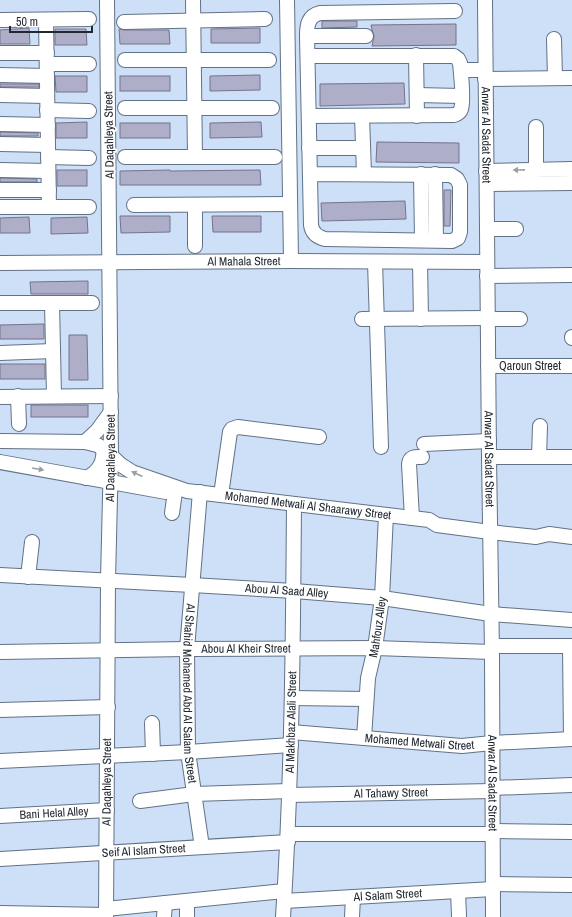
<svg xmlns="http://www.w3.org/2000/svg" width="572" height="917" viewBox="0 0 572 917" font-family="'Archivo Narrow',sans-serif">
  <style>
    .building { fill: #afaec9; stroke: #74738c }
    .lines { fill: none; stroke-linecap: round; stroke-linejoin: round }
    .minor-casing { stroke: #617286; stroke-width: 16 }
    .minor { stroke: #fff; stroke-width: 14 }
    .oneway { fill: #9c9fa2 }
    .labels { text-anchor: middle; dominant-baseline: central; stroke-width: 3.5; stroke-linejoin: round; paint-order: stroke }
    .street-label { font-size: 12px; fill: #222931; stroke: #fff }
  </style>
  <rect width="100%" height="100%" fill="#cde0f7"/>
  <g class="building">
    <path d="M322,21H357V27L322,28Z"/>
    <path d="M456,24V45L372,46L374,36L372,30L371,25Z"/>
    <path d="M29,28L30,44H0V30Z"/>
    <path d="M260,28V43H211V29Z"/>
    <path d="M55,29H86L87,45H55Z"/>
    <path d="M119,29L124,30H169L170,44H120Z"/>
    <path d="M260,75V90L210,91V76Z"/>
    <path d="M55,76H87V92H56Z"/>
    <rect x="120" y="76" width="50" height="15"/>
    <path d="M404,83L405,104L320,106V84Z"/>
    <rect x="0" y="84" width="39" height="3"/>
    <path d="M87,122V138H56V123Z"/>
    <path d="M261,122L262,137L210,138V123Z"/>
    <rect x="120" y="123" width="50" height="15"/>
    <path d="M0,132L38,133V136H0Z"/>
    <path d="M377,142L459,143V163L376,162Z"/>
    <rect x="57" y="170" width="30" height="16"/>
    <path d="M170,170V171L260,170L261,185H120V171Z"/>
    <path d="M0,178L37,179V182H0Z"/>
    <path d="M444,190H451L450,226H444Z"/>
    <path d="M405,201L406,219L322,221L321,203Z"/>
    <path d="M120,216H170V232L121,233Z"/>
    <path d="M212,216H261V232H213Z"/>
    <path d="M29,217L30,233H0V218Z"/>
    <path d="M87,217L88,233L51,234V218Z"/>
    <path d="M88,281V294H31L30,282Z"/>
    <path d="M44,324V339H0V325Z"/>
    <path d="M69,335H87L88,380H69Z"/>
    <rect x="0" y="364" width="45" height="15"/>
    <rect x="31" y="405" width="57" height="12"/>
  </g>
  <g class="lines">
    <defs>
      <g id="minor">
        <path d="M193,0L195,157"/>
        <path d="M287,0L291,261"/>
        <path id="s1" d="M485,0L489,457L492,652L493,917"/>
        <path d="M0,20L89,19"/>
        <path d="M46,20L49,207"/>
        <path d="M124,22L265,19"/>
        <path d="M307,36H366"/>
        <path d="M554,39L555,78"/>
        <path d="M0,53H47"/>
        <path d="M416,55L417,116"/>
        <path d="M308,56H454L458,59L460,63C461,73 464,102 461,109C460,113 457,114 454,115L309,116"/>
        <path d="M125,60H269"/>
        <path d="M47,64H89"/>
        <path d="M461,70H485"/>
        <path d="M0,75L47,76"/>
        <path d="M485,79L572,78"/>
        <path d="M0,95L47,96"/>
        <path d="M417,95L461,96"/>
        <path d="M125,108H272"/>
        <path d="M47,110L89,111"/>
        <path d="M362,116L364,174"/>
        <path d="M0,124L48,125"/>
        <path d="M536,127V170"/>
        <path d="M0,144L48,145"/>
        <path d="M309,148H363"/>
        <path d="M48,157L89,158"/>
        <path d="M125,157H275"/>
        <path d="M0,170L48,171"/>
        <path d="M486,171L572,169"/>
        <path d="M310,174L451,175L457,179L460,185V232L458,238L452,241L325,239C317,237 312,233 311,225L307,36C307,25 308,16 320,13L455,11"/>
        <path d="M421,174L422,240"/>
        <path d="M435,174L436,240"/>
        <path d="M487,184L572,183"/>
        <path d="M0,190H49"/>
        <path d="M134,205L290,204"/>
        <path d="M195,205V246"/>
        <path d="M0,207H89"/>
        <path d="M487,229H516"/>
        <path d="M375,262L381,447"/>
        <path d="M420,262L421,319"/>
        <path id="s2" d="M0,263L291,261L487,262"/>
        <path d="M487,276L572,275"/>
        <path d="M0,303H92"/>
        <path d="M52,303L54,396"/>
        <path d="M362,319L488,318"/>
        <path d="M488,319H520"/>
        <path d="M572,337V338"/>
        <path d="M0,353L53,351"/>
        <path id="s3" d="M488,366H572"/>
        <path d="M18,396L19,424"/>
        <path d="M0,397L111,396"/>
        <path id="s4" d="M0,441L85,442L97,445L103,448L121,465L132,472L187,491L429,520L437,525L490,532L536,537L549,534L572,537"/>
        <path d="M85,442L97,431L111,412"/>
        <path d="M424,444L489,441"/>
        <path d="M489,457H572"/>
        <path d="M539,457L540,426"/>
        <path d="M0,462L166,492"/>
        <path d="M86,478C99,472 105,462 103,448"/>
        <path id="s5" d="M200,492L187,649L188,752L202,847"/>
        <path d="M221,495L230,432L232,429L238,427L319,437"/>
        <path d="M172,513L175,492"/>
        <path d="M412,518L409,464C410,456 416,457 422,457"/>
        <path id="s6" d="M0,575L192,585L294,591L382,598L491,614L572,620"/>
        <path d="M28,577L32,542"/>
        <path d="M492,646H572"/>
        <path d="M570,646L571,739"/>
        <path id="s7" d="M0,652L187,649L375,648L492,652"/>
        <path d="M292,698L366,699"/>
        <path d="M0,710L108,707"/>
        <path d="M152,723L153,754"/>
        <path id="s8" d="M291,732L462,746L492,743L572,739"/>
        <path id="s9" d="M364,738L368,678L375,648L382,598L386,515"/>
        <path d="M0,761L188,752L291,745"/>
        <path d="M492,788L572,785"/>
        <path id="s10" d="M290,795L492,791"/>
        <path d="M140,801L194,794L290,791"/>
        <path id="s11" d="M0,816L107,810"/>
        <path d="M492,831L572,832"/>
        <path d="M288,834H493"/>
        <path id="s12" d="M0,859L288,842"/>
        <path d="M493,884L572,885"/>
        <path d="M458,891L459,916"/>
        <path d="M187,901V917"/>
        <path id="s13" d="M284,901L493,889"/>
        <path d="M106,909L284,891"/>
        <path d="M0,913L106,915"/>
        <path id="s14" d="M106,917L108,580L111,456L107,0"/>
        <path d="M164,917L165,903"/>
        <path id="s15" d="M283,917C292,779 293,642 294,504"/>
        <path d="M352,917L353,897"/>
      </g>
    </defs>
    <use href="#minor" class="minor-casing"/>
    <use href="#minor" class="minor"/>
  </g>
  <defs><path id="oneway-solid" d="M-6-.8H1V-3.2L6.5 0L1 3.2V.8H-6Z"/></defs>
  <g class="oneway">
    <use href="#oneway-solid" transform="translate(519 170) rotate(179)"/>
    <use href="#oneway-solid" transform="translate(38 469) rotate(10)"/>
    <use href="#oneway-solid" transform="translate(137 474) rotate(-156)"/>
  </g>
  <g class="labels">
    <g class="street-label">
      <text transform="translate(109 135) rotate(-91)">Al Daqahleya Street</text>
      <text stroke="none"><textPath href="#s1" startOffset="135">Anwar Al Sadat Street</textPath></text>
      <text stroke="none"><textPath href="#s2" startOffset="244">Al Mahala Street</textPath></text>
      <text stroke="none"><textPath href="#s3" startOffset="42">Qaroun Street</textPath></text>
      <text stroke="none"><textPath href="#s14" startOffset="459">Al Daqahleya Street</textPath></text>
      <text stroke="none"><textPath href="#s1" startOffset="459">Anwar Al Sadat Street</textPath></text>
      <text stroke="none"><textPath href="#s4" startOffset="322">Mohamed Metwali Al Shaarawy Street</textPath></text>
      <text stroke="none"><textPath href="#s6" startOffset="287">Abou Al Saad Alley</textPath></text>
      <text stroke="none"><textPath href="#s9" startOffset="112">Mahfouz Alley</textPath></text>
      <text stroke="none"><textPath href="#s7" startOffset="246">Abou Al Kheir Street</textPath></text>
      <text stroke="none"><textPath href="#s5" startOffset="202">Al Shahid Mohamed Abd Al Salam Street</textPath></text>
      <text stroke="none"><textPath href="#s15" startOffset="195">Al Makhbaz Alali Street</textPath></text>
      <text stroke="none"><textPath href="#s8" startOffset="129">Mohamed Metwali Street</textPath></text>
      <text stroke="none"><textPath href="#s14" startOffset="135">Al Daqahleya Street</textPath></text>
      <text stroke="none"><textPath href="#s1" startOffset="783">Anwar Al Sadat Street</textPath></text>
      <text stroke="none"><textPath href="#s10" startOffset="101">Al Tahawy Street</textPath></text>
      <text stroke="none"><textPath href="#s11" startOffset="54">Bani Helal Alley</textPath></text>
      <text stroke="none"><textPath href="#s12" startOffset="144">Seif Al Islam Street</textPath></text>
      <text stroke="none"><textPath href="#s13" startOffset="104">Al Salam Street</textPath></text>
    </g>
  </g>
  <path d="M10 26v6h82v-6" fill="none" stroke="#222931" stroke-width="2"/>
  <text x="16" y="26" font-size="12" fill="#222931" stroke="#ffffff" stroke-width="3" paint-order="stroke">50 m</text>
</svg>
